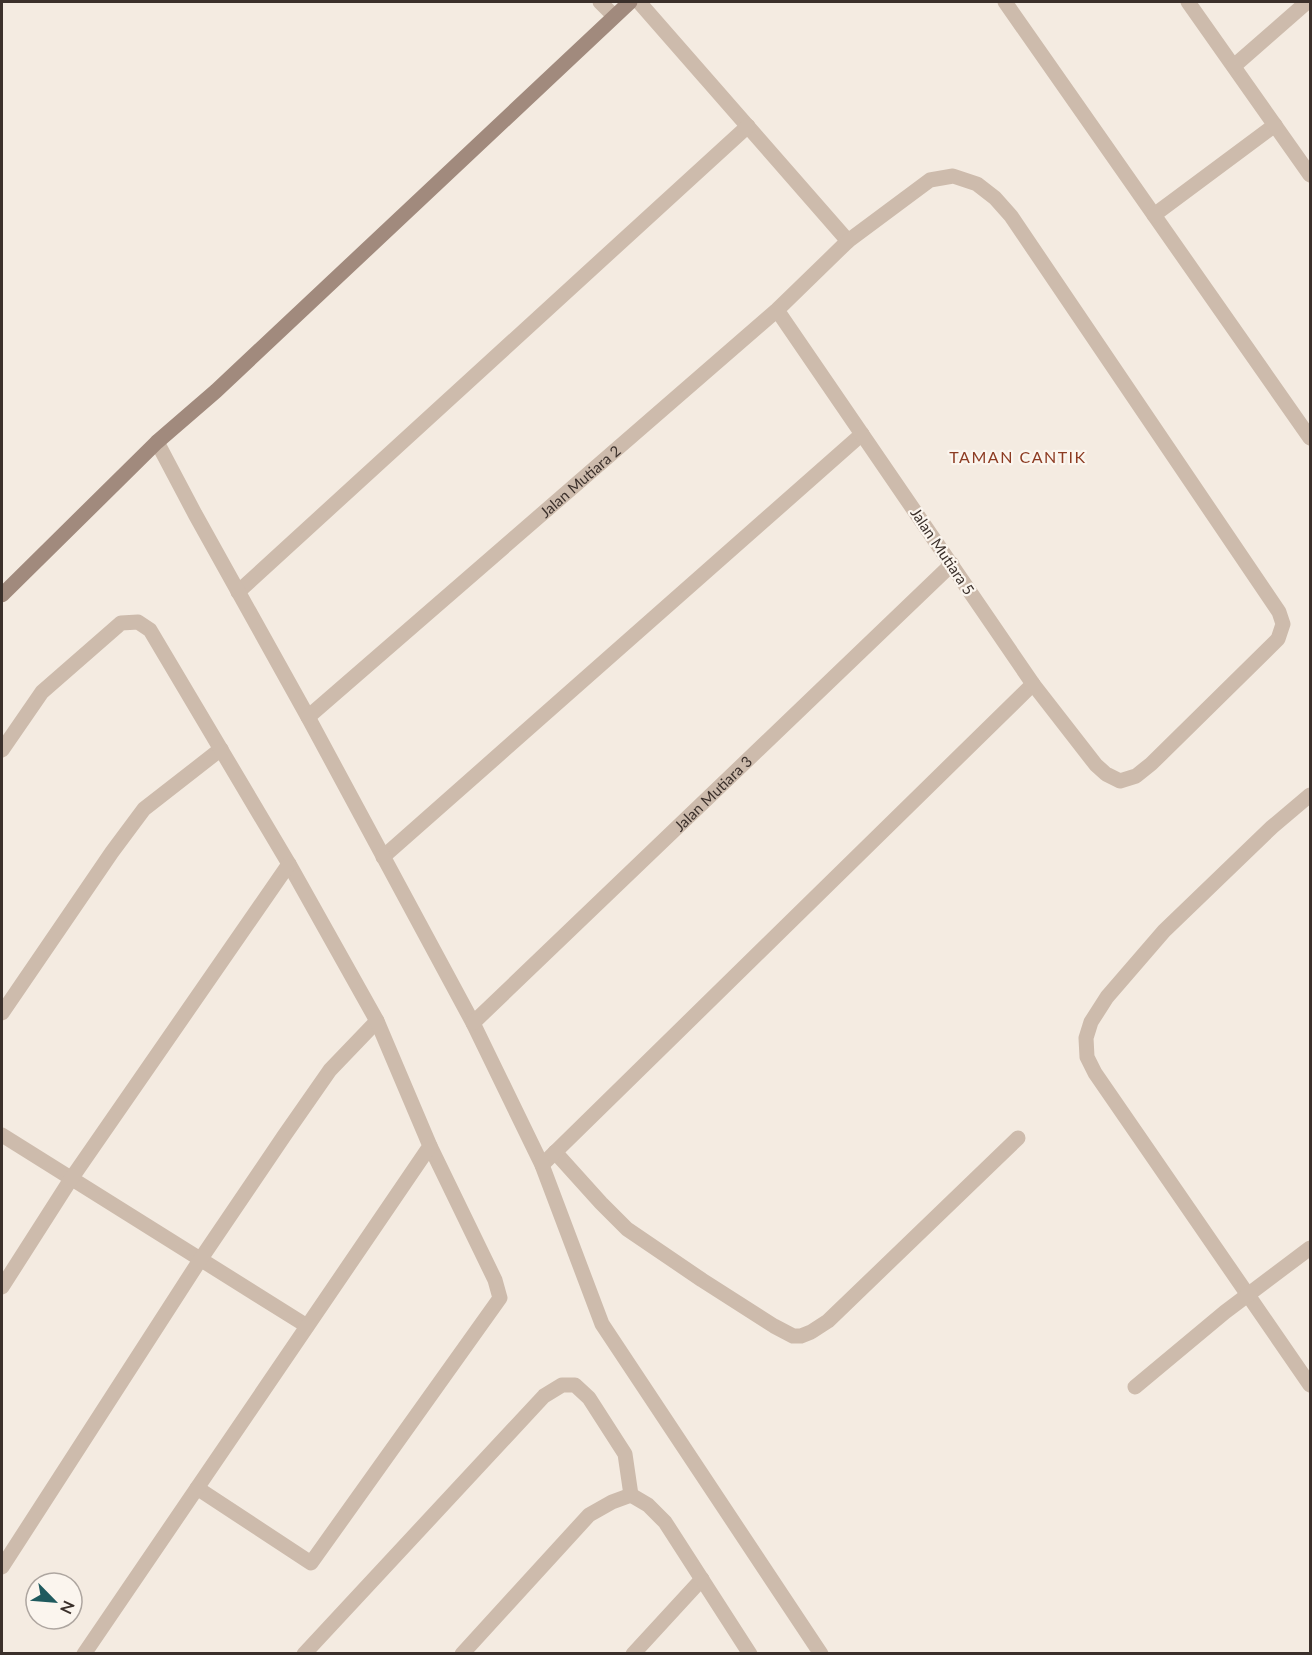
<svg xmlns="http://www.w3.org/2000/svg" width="1312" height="1655" viewBox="0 0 1312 1655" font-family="Lato,sans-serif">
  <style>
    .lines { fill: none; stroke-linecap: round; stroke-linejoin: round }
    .lane { stroke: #cdbbac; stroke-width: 15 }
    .street { stroke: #cdbbac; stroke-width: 15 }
    .secondary { stroke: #a18a7d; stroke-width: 15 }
    .labels { text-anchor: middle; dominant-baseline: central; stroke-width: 4.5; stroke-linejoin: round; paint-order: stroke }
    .street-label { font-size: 15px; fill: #3b302b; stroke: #fbf5ee }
    .neighbourhood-label { font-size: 16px; letter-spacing: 1.5px; fill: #8c3b22; stroke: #fbf5ee }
  </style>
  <rect width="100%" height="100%" fill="#f4ebe1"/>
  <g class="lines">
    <g class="lane">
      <path d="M639,2L848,241"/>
      <path d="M1005,2L1310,438"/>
      <path d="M1154,215L1275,125"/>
      <path d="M238,592L748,126"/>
      <path d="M1310,795L1272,827L1164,931L1107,997L1091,1022L1086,1038L1087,1057L1095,1073L1310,1385"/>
      <path d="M383,857L862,434"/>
      <path d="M2,1013L112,852L144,809L221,749"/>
      <path d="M2,1135L307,1326"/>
      <path d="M555,1152L601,1203L627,1229L702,1280L774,1326L793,1336H801L811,1332L828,1321L1018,1138"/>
      <path d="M542,1165L1033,684"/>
      <path d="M1135,1387L1225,1312L1310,1248"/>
      <path d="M197,1488L311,1563L500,1298L495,1280L430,1146"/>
      <path d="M2,1567L200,1260L284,1136L330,1070L377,1021"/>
      <path d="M304,1654L544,1396L562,1385H575L589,1398L625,1454L631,1495"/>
      <path d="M633,1654L702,1579"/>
    </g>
    <g class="street">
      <path d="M600,2L614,16"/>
      <path d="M1188,2L1310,175"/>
      <path d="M1234,66L1307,2"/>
      <path d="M157,442L195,514L308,717L473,1023L542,1165L602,1324L821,1654"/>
      <path id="s1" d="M308,717L777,310L848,241L930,180L953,176L977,184L995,198L1011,216L1279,612L1283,624L1278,639L1151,764L1136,776L1120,781L1106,774L1096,765L1033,684L777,310"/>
      <path d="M2,750L42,692L121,623L138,622L150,630L289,864L377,1021L430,1146L84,1654"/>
      <path id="s2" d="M473,1023L952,564"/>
      <path d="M2,1287L71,1179L289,864"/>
      <path d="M462,1654L589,1515L612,1502L631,1495L648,1505L665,1522L750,1654"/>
    </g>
    <path class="secondary" d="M2,595L157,442L216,391L630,2"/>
  </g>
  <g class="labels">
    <g class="street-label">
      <text stroke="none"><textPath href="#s1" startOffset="360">Jalan Mutiara 2</textPath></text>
      <text transform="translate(943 551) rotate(56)">Jalan Mutiara 5</text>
      <text stroke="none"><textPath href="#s2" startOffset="332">Jalan Mutiara 3</textPath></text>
    </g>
    <g class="neighbourhood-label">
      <text x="1018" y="456">TAMAN CANTIK</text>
    </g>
  </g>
  <rect width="1312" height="1655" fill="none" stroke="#3b302b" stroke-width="6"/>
  <g transform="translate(54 1601) rotate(115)"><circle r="28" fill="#fbf5ee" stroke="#aea6a0" stroke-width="1.5"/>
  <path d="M0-4.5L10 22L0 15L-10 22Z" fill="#1f5a5e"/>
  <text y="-9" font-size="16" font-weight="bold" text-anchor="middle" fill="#3b302b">N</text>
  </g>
</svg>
